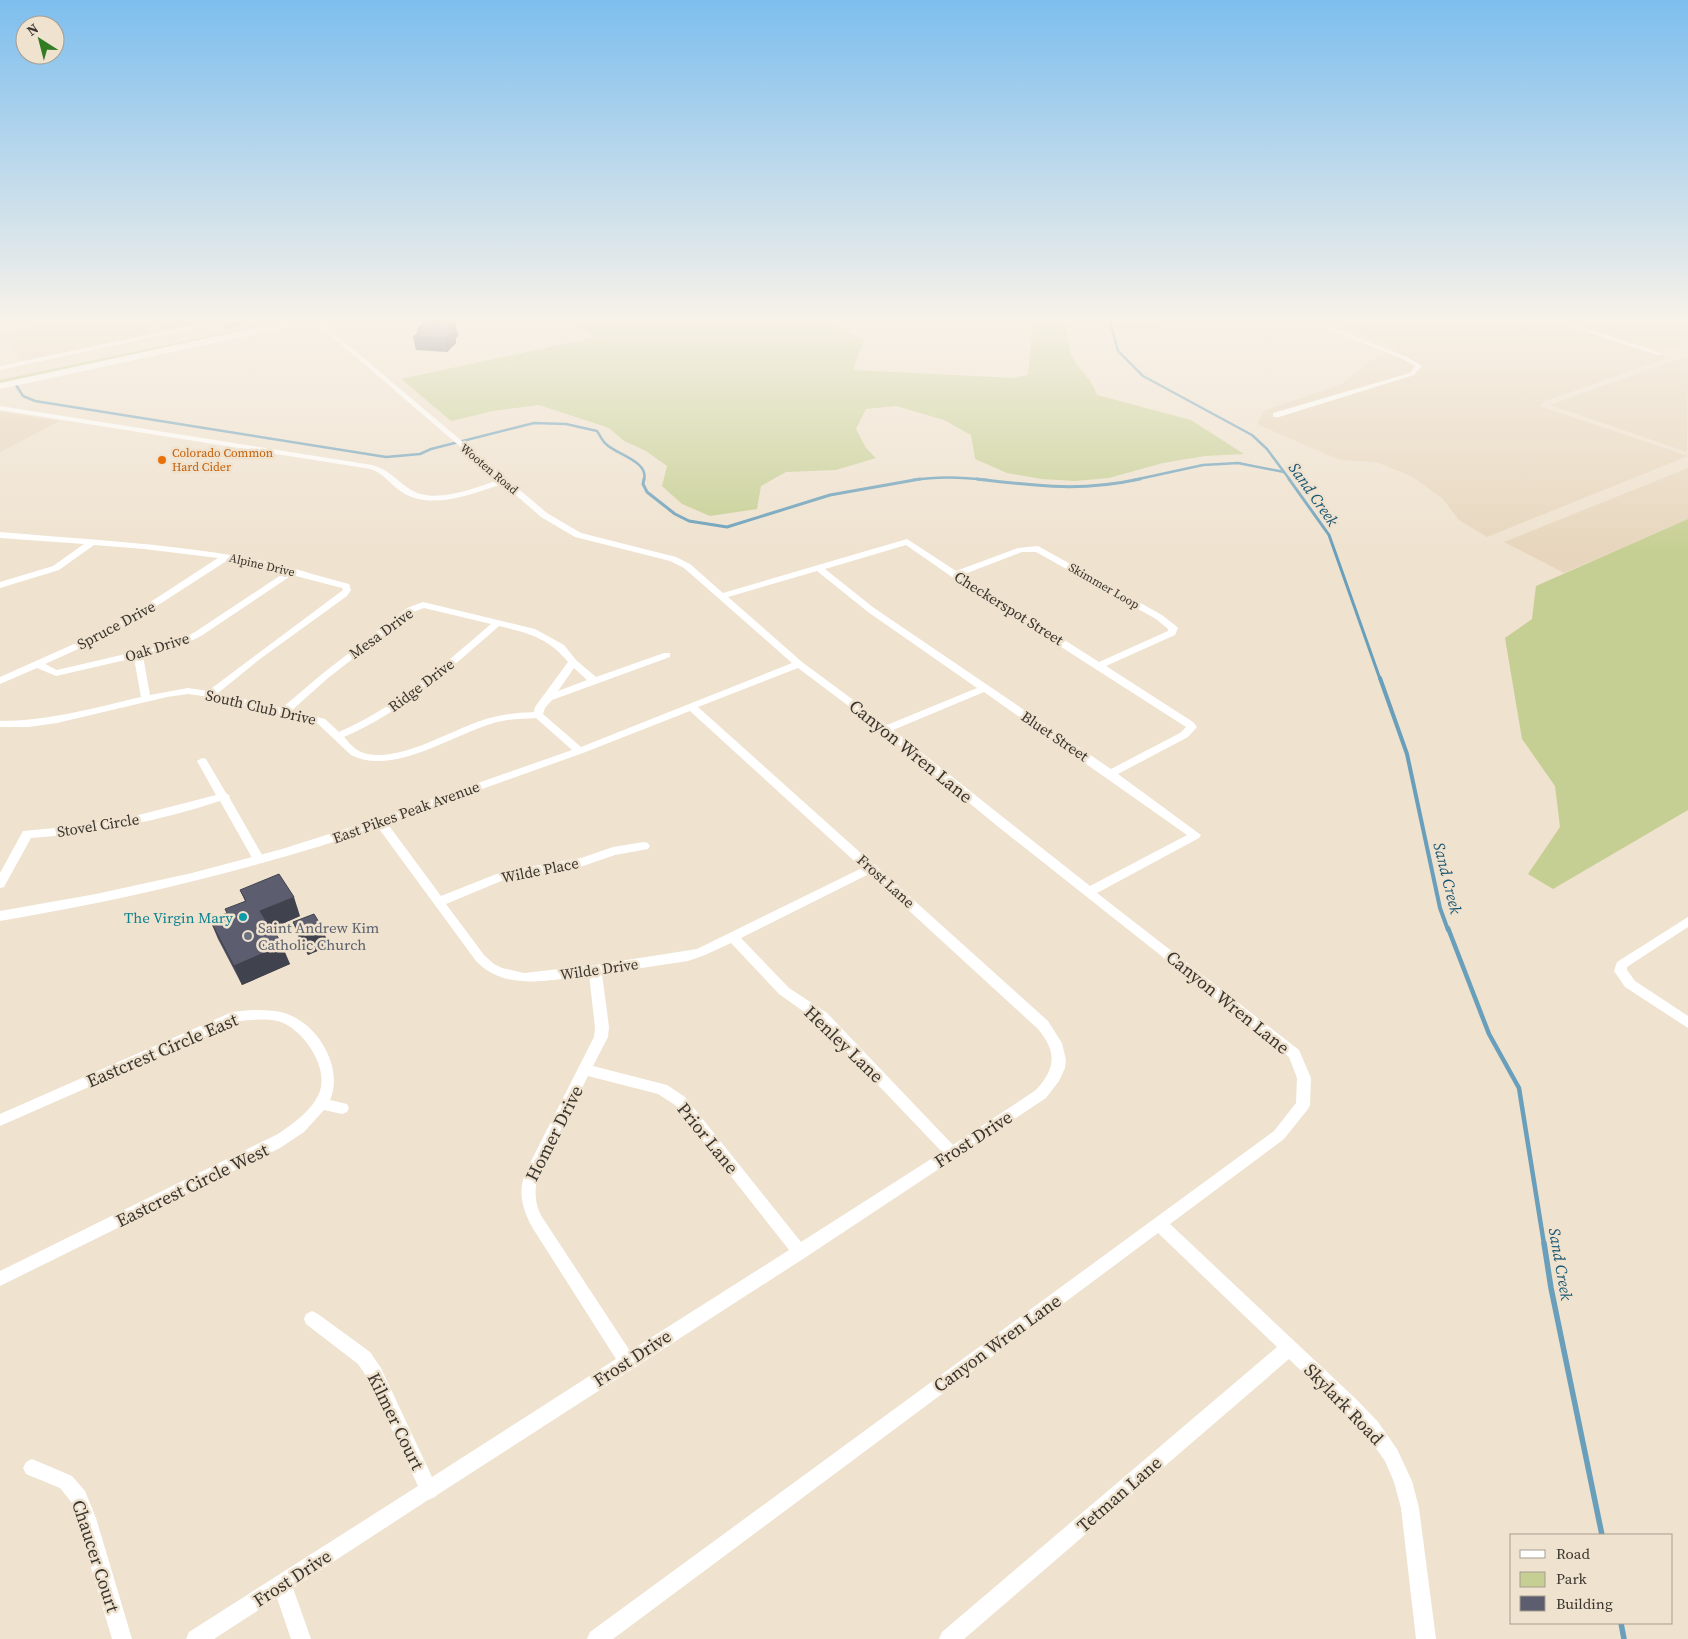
<svg xmlns="http://www.w3.org/2000/svg" width="1688" height="1639" viewBox="0 0 1688 1639" font-family="'Source Serif 4',serif">
  <style>
    .built { fill: #e7d6bd }
    .green { fill: #c6cf93 }
    .lines { fill: none; stroke-linecap: round; stroke-linejoin: round }
    .stream-far4 { stroke: #699fba; stroke-width: 2.5 }
    .stream-far3 { stroke: #699fba; stroke-width: 3 }
    .stream-far2 { stroke: #699fba; stroke-width: 4 }
    .stream-far1 { stroke: #699fba; stroke-width: 4.5 }
    .stream { stroke: #699fba; stroke-width: 5.5 }
    .minor { fill: #fff; fill-rule: evenodd }
    .tertiary { fill: #fff; fill-rule: evenodd }
    .trunk { fill: #fff; fill-rule: evenodd }
    .wall { fill: #4f5160 }
    .shaded-wall { fill: #40424e }
    .building { fill: #5c5e70; stroke: #40424e }
    .food-dot { fill: #e8710a; stroke: #efe2cf; stroke-width: 2 }
    .culture-dot { fill: #0f9aa8; stroke: #efe2cf; stroke-width: 2 }
    .worship-dot { fill: #6b7280; stroke: #efe2cf; stroke-width: 2 }
    .labels { text-anchor: middle; dominant-baseline: central; stroke-width: 5; stroke-linejoin: round; paint-order: stroke }
    .far-food-label { font-size: 12px; fill: #c56008; stroke: #efe2cf; text-anchor: start }
    .far-street-label { font-size: 12px; fill: #3a352e; stroke: #efe2cf }
    .street-label { font-size: 15px; fill: #3a352e; stroke: #efe2cf }
    .culture-label { font-size: 15px; fill: #0d838f; stroke: #efe2cf; text-anchor: end }
    .worship-label { font-size: 15px; fill: #5b616d; stroke: #efe2cf; text-anchor: start }
    .water-label { font-size: 16px; font-style: italic; fill: #175572; stroke: #efe2cf }
    .near-street-label { font-size: 18px; fill: #3a352e; stroke: #efe2cf }
  </style>
  <rect width="100%" height="100%" fill="#efe2cf"/>
  <g class="built">
    <path d="M59,321H150L161,333L22,361L2,332Z"/>
    <path d="M1324,321H1555L1660,354L1668,358L1545,401L1540,406L1688,456L1487,537L1459,520L1443,499L1413,477L1376,462L1340,460L1257,424L1265,410L1342,384L1369,362L1396,349Z"/>
    <path d="M1564,321H1687L1688,342L1661,352Z"/>
    <path d="M1688,357L1687,452L1550,405L1664,364Z"/>
    <path d="M0,412L60,421L0,452Z"/>
    <path d="M1688,468V519L1564,573L1504,542Z"/>
  </g>
  <g class="green">
    <path d="M157,321H208L165,330Z"/>
    <path d="M281,321H285L0,384V380Z"/>
    <path d="M568,321H827L864,340L853,370L1014,378L1028,375L1033,321H1066C1066,329 1069,350 1072,356C1079,372 1091,376 1097,395L1191,420L1244,454L1205,456L1163,463L1109,478L1075,481L1041,479L1007,473L975,459L971,435L944,420L896,406L866,409L856,429L866,448L876,458L836,470L786,472L761,486L757,509L710,516L682,504L662,486L667,466L646,451L624,441L609,428L539,405L493,411L451,421L401,379L596,337Z"/>
    <path d="M1120,321H1162L1159,330L1121,329Z"/>
    <path d="M1688,519V810L1553,889L1528,874L1560,827L1555,786L1522,739L1505,638L1532,619L1536,586Z"/>
  </g>
  <g class="lines">
    <g class="stream-far4">
      <path d="M1110,321L1118,351L1143,376L1252,435L1267,449L1290,480"/>
      <path d="M226,327L247,321"/>
      <path d="M16,385L23,396L35,401L386,457L420,454L431,449L534,423L566,424L597,431C600,435 602,441 606,444C617,455 649,461 644,480"/>
      <path d="M913,480C938,476 963,477 988,480"/>
      <path d="M1134,480L1203,465L1238,463L1284,472"/>
    </g>
    <g class="stream-far3">
      <path d="M644,479L643,484L647,492L675,514L689,521L727,527L830,495L920,479"/>
      <path d="M977,479C1037,486 1080,492 1140,479"/>
      <path d="M1289,479L1329,535L1380,679"/>
    </g>
    <path class="stream-far2" d="M1380,678L1407,754L1440,908L1448,930"/>
    <path class="stream-far1" d="M1448,928L1489,1034L1519,1088L1544,1244"/>
    <g class="stream">
      <path d="M1544,1243L1551,1288L1602,1535"/>
      <path d="M1621,1623L1624,1639"/>
    </g>
    <g class="minor">
      <path d="M214,321H227L0,370V366Z"/>
      <path d="M314,321H321L325,325L339,321H351L328,328L547,513L581,533L676,557L690,564L723,593L907,539L956,571L1018,548L1038,546L1162,615L1176,626L1178,628L1175,635L1106,666L1193,722L1197,727L1188,737L1118,774L1201,835L1199,838L1097,893L1299,1050L1311,1078L1310,1105L1308,1109L1284,1139L1170,1224L1358,1401L1378,1422L1397,1449L1412,1481L1419,1508L1436,1639H1416L1401,1508L1394,1482L1385,1461L1366,1434L1289,1359L964,1639H939L942,1632L1277,1347L1158,1233L613,1639H587L590,1632L1274,1131L1296,1103L1297,1078L1289,1057L996,825L882,731L798,668L698,707L873,864L876,865L878,868L1048,1021L1062,1043L1066,1060L1065,1068L1059,1081L1046,1098L806,1257L437,1495L435,1497L428,1500L293,1588L311,1639H291L277,1598L214,1639H186L189,1632L418,1486L369,1380L358,1364L306,1324L304,1319L306,1314L312,1311L318,1314L370,1352L381,1368L432,1477L616,1359L532,1227C522,1208 518,1193 525,1173L594,1037L595,1027L589,975C550,980 506,992 476,961L374,822L376,819L572,750L536,718C523,719 510,719 497,722C455,733 394,777 351,755L317,723L210,697L188,694L167,697L57,723L28,727H0V721C48,721 94,708 141,697L134,658L56,676L37,668L0,684V677L112,627L218,558L144,549L94,545L59,570L0,588V582L53,566L84,544L0,538V532C81,539 162,543 243,557C279,563 313,575 349,584L351,590L347,596L260,659L218,693L282,708L322,674L407,608L423,602L535,629L564,645L576,660L596,677L664,653H670V657L552,700L545,708L543,714L581,747L792,663L684,568L670,561L575,537L541,517L503,484C473,493 435,510 405,494C392,487 385,474 371,469L0,410V406L372,465C388,469 395,479 408,488C433,506 473,488 499,480ZM906,545L952,577L1186,727L1180,733L1111,769L874,608L825,569ZM1022,552H1036L1156,619L1168,629V631L1099,662L962,575ZM228,560L284,573L195,632L173,643L57,670L45,664L118,631ZM817,571L868,612L977,688L887,725L802,662L728,597ZM292,575L342,588L343,590L208,691L188,688L150,695L143,656L179,647L201,636ZM424,608L491,624C443,665 397,707 339,732L325,719L291,711L328,678L413,612ZM499,626C528,633 549,638 568,662L535,707L534,712C514,713 496,715 477,722C447,733 396,763 364,753C356,751 349,743 344,737C404,711 451,668 499,626ZM574,668L587,680L558,691ZM984,692L1187,835L1090,886L893,730ZM690,711L862,868L697,949L595,965L524,973L502,968L494,964L484,955L446,904L506,879L583,866L615,855L648,849L650,846L648,843L644,842L613,847L581,858L504,871L441,896L387,823L583,753ZM869,874L1038,1029C1057,1052 1056,1068 1036,1090L953,1145L827,1013L789,988L741,938ZM731,943L779,994L817,1021L942,1152L801,1242L685,1097L667,1085L593,1066L608,1037L609,1027L602,974L688,961L705,955ZM588,1076L658,1094L675,1105L789,1250L630,1351L542,1217C534,1203 534,1189 539,1173Z"/>
      <path d="M1306,321H1315L1407,357L1422,366L1414,375L1279,417H1273V413L1410,373L1415,366L1403,359Z"/>
      <path d="M1553,321H1563L1663,354L1658,355Z"/>
      <path d="M202,758L206,759L226,793L230,796L229,797L265,860L263,863H255L220,801C158,821 95,834 31,838L4,887L0,888V873L23,831L77,826L127,818L216,795L197,761Z"/>
      <path d="M1688,917V927L1627,967V970L1635,981L1688,1016V1028L1625,987L1614,971L1617,962Z"/>
      <path d="M252,1010C266,1010 281,1010 294,1017C322,1031 343,1071 330,1100L347,1104L349,1108L347,1112L342,1114L324,1110L304,1132L280,1148L0,1286V1271L278,1134C294,1123 313,1110 320,1091C328,1066 304,1031 281,1022C268,1018 252,1020 239,1021L0,1126V1114L232,1012Z"/>
      <path d="M32,1459L72,1476L85,1491L96,1518L132,1639H112L72,1503L60,1488L26,1474L23,1468L26,1462Z"/>
    </g>
    <path class="tertiary" d="M380,818L385,819L387,822L385,825C259,868 131,899 0,921V911L96,894L192,873L282,849Z"/>
    <path class="trunk" d="M286,321H307L302,324L0,389V383Z"/>
  </g>
  <g class="wall">
    <path d="M455,323L458,336L456,338V343L447,352L416,350L413,337L418,332L417,329Z"/>
    <path d="M240,890L300,916L271,929L290,964L242,985L218,939L210,920L227,913L245,901Z"/>
    <path d="M293,922L329,946L308,955L300,941Z"/>
  </g>
  <g class="shaded-wall">
    <path d="M455,323L458,336L456,338V343L447,352L445,338L448,329Z"/>
    <path d="M294,897L300,916L268,930L260,911Z"/>
    <path d="M322,927L329,946L308,955L301,936Z"/>
    <path d="M282,945L290,964L242,985L234,966Z"/>
  </g>
  <g class="building">
    <path d="M426,321H443L455,323L448,329L454,330L445,338L413,337L421,329H417Z"/>
    <path d="M279,874L294,897L260,911L272,931L274,930L282,945L234,966L210,920L227,913L225,909L246,901L240,890Z"/>
    <path d="M314,914L322,927L301,936L293,922Z"/>
  </g>
  <linearGradient id="sky" x2="0" y2="1"><stop stop-color="#7dbeee"/><stop offset="0.58" stop-color="#f8f2e9"/><stop offset="1" stop-color="#f8f2e9" stop-opacity="0"/></linearGradient>
  <rect width="1688" height="551" fill="url(#sky)"/>
  <circle class="food-dot" cx="162" cy="460" r="5"/>
  <circle class="culture-dot" cx="243" cy="917" r="5"/>
  <circle class="worship-dot" cx="248" cy="936" r="5"/>
  <g class="labels">
    <g class="far-food-label">
      <text x="172" y="453">Colorado Common<tspan x="172" dy="14">Hard Cider</tspan></text>
    </g>
    <g class="far-street-label">
      <text transform="translate(489 469) rotate(40)">Wooten Road</text>
      <text transform="translate(262 565) rotate(13)">Alpine Drive</text>
      <text transform="translate(1104 586) rotate(30)">Skimmer Loop</text>
    </g>
    <g class="street-label">
      <text transform="translate(1009 608) rotate(32)">Checkerspot Street</text>
      <text transform="translate(116 625) rotate(-28)">Spruce Drive</text>
      <text transform="translate(381 633) rotate(-36)">Mesa Drive</text>
      <text transform="translate(157 647) rotate(-17)">Oak Drive</text>
      <text transform="translate(421 685) rotate(-37)">Ridge Drive</text>
      <text transform="translate(261 707) rotate(13)">South Club Drive</text>
      <text transform="translate(1055 736) rotate(34)">Bluet Street</text>
      <text transform="translate(406 812) rotate(-20)">East Pikes Peak Avenue</text>
      <text transform="translate(98 825) rotate(-9)">Stovel Circle</text>
      <text transform="translate(540 870) rotate(-11)">Wilde Place</text>
      <text transform="translate(886 881) rotate(42)">Frost Lane</text>
      <text transform="translate(599 969) rotate(-8)">Wilde Drive</text>
    </g>
    <g class="culture-label">
      <text x="233" y="917">The Virgin Mary</text>
    </g>
    <g class="worship-label">
      <text x="258" y="927">Saint Andrew Kim<tspan x="258" dy="17">Catholic Church</tspan></text>
    </g>
    <g class="water-label">
      <text transform="translate(1314 494) rotate(55)">Sand Creek</text>
      <text transform="translate(1448 878) rotate(76)">Sand Creek</text>
      <text transform="translate(1561 1264) rotate(80)">Sand Creek</text>
    </g>
    <g class="near-street-label">
      <text transform="translate(911 751) rotate(39)">Canyon Wren Lane</text>
      <text transform="translate(1228 1002) rotate(39)">Canyon Wren Lane</text>
      <text transform="translate(844 1044) rotate(44)">Henley Lane</text>
      <text transform="translate(162 1050) rotate(-23)">Eastcrest Circle East</text>
      <text transform="translate(554 1133) rotate(-63)">Homer Drive</text>
      <text transform="translate(708 1138) rotate(51)">Prior Lane</text>
      <text transform="translate(973 1139) rotate(-33)">Frost Drive</text>
      <text transform="translate(192 1185) rotate(-26)">Eastcrest Circle West</text>
      <text transform="translate(997 1343) rotate(-36)">Canyon Wren Lane</text>
      <text transform="translate(632 1358) rotate(-33)">Frost Drive</text>
      <text transform="translate(1344 1404) rotate(46)">Skylark Road</text>
      <text transform="translate(396 1421) rotate(64)">Kilmer Court</text>
      <text transform="translate(1119 1494) rotate(-41)">Tetman Lane</text>
      <text transform="translate(96 1556) rotate(72)">Chaucer Court</text>
      <text transform="translate(292 1578) rotate(-33)">Frost Drive</text>
    </g>
  </g>
  <rect x="1510" y="1534" width="162" height="90" fill="#efe2cf" stroke="#a79d8f"/>
  <rect x="1520" y="1550" width="25" height="8" fill="#ffffff" stroke="#a79d8f"/>
  <text x="1556" y="1559" font-size="15" fill="#3a352e">Road</text>
  <rect x="1520" y="1572" width="25" height="15" fill="#c6cf93" stroke="#a79d8f"/>
  <text x="1556" y="1584" font-size="15" fill="#3a352e">Park</text>
  <rect x="1520" y="1596" width="25" height="15" fill="#5c5e70" stroke="#a79d8f"/>
  <text x="1556" y="1609" font-size="15" fill="#3a352e">Building</text>
  <g transform="translate(40 40) rotate(324)"><circle r="24" fill="#efe2cf" stroke="#a79d8f"/>
  <path d="M0-4L9 19L0 12L-9 19Z" fill="#327c23"/>
  <text y="-8" font-size="14" font-weight="bold" text-anchor="middle" fill="#3a352e">N</text>
  </g>
</svg>
